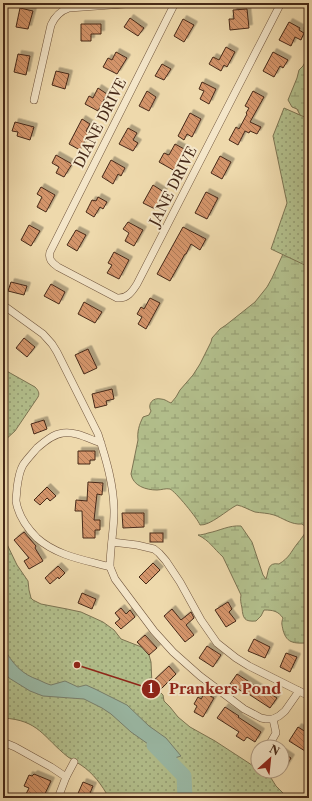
<svg xmlns="http://www.w3.org/2000/svg" width="312" height="801" viewBox="0 0 312 801" font-family="'Libre Caslon Text',serif">
  <style>
    .wetland { fill: url(#wetland-marsh); stroke: #7c7452 }
    .park { fill: url(#park-dots); stroke: #7c7452 }
    .water { fill: #9abaa7; stroke: #78806e }
    .lines { fill: none; stroke-linecap: round; stroke-linejoin: round }
    .river { stroke: #9abaa7; stroke-width: 15 }
    .building { fill: url(#building-back-hatch); stroke: #462918; filter: url(#shadow) }
    .street-casing { stroke: #70553d; stroke-width: 8 }
    .street { stroke: #f4e6c9; stroke-width: 7 }
    .labels { text-anchor: middle; dominant-baseline: central; stroke-width: 4; stroke-linejoin: round; paint-order: stroke }
    .street-label { font-size: 14px; fill: #462918; stroke: #f4e6c9 }
    .leader { fill: none; stroke: #8f2418; stroke-width: 1.5 }
    .callout-dot { fill: #8f2418; stroke: #f4e6c9; stroke-width: 1.5 }
    .mark-label { font-size: 12px; text-anchor: middle; font-weight: bold; fill: #fff }
    .callout-label { font-size: 15px; text-anchor: middle; font-weight: bold; fill: #8f2418; stroke: #f4e6c9; stroke-width: 4; stroke-linejoin: round; paint-order: stroke }
  </style>
  <defs>
    <pattern id="wetland-marsh" width="20" height="14" patternUnits="userSpaceOnUse"><rect width="20" height="14" fill="#b3c08d"/><path d="M1 5h8M5 5V1M11 12h8M15 12V8" fill="none" stroke="#939c72"/></pattern>
    <pattern id="park-dots" width="8" height="8" patternUnits="userSpaceOnUse"><rect width="8" height="8" fill="#b3c08d"/><path d="M2 2h.1M6 6h.1" fill="none" stroke="#939c72" stroke-width="1.8" stroke-linecap="round"/></pattern>
    <pattern id="building-back-hatch" width="6" height="6" patternUnits="userSpaceOnUse"><rect width="6" height="6" fill="#d3946b"/><path d="M-1 5l2 2M0 0l6 6M5-1l2 2" fill="none" stroke="#ad7957"/></pattern>
    <filter id="shadow"><feDropShadow dx="3.5" dy="-3.5" stdDeviation="0" flood-color="#0004"/></filter>
  </defs>
  <rect width="100%" height="100%" fill="#eed9ac"/>
  <filter id="stains"><feTurbulence type="fractalNoise" baseFrequency=".005" numOctaves="4"/><feColorMatrix values="0 0 0 0 .2 0 0 0 0 .09 0 0 0 0 .02 0 0 0 .5 -.17"/></filter>
  <radialGradient id="worn" r=".72"><stop offset=".6" stop-color="#630" stop-opacity="0"/><stop offset="1" stop-color="#630" stop-opacity=".3"/></radialGradient>
  <g class="wetland">
    <path d="M309,55V133L297,109L292,107L288,100L297,78L299,70L303,66Z"/>
    <path d="M309,199V643C296,643 287,645 283,630C282,625 281,623 283,618C278,611 273,610 264,610L261,616L256,621C244,622 243,618 242,608C241,603 240,600 241,595L223,557C213,548 210,541 198,535C201,535 205,534 208,533C219,531 229,525 241,526L252,542L263,575L266,579C269,571 267,562 279,564C290,557 290,553 297,544C301,539 304,535 307,530L306,527L302,524C291,525 283,518 274,515C268,513 261,513 255,512C249,510 243,506 237,505C227,510 210,526 200,525C198,519 175,491 170,489C166,488 161,490 157,490C146,490 133,486 131,474L138,440C137,432 139,425 143,417L149,415L151,411C147,404 153,397 161,399C165,399 168,402 171,403L176,397L180,390L193,375L200,364L211,342L212,338L220,329L226,325L255,302L267,287L272,278L288,243Z"/>
  </g>
  <g class="park">
    <path d="M284,108L309,119V267L271,249L287,203L273,136Z"/>
    <path d="M3,369L35,387C38,390 40,393 38,397L15,431L3,442Z"/>
    <path d="M3,536L17,565L28,581L29,590L31,598L33,600L41,604L67,609L81,612L103,622L114,630L121,639L144,648L149,655L151,662L152,685L150,688L151,690L161,693L163,695L164,701L170,707L178,717L190,727L215,741L258,769V771H261L271,778L276,786L288,798H109C102,785 93,773 81,765C77,762 72,760 68,757C43,737 39,720 3,718Z"/>
  </g>
  <path class="water" d="M3,647C13,664 21,674 39,680C43,682 47,684 51,685L65,681L78,687L86,685L95,689L127,705L149,726L166,738L181,756L162,762L158,751L131,732L111,714L102,708L84,699L43,696L30,691L9,678L3,671Z"/>
  <g class="lines">
    <path class="river" d="M154,745L184,776L185,798"/>
  </g>
  <g class="building">
    <path d="M20,8L33,11L28,29L16,27Z"/>
    <path d="M247,9L249,28L230,30L229,19H234L233,10Z"/>
    <path d="M130,18L144,28L138,36L124,27Z"/>
    <path d="M183,19L194,25L184,42L174,36Z"/>
    <path d="M289,22L300,28L299,30L304,33L301,40L295,37L291,46L279,40Z"/>
    <path d="M81,24H101V34H91V41H81Z"/>
    <path d="M226,47L235,52L227,67L224,65L221,71L209,64L213,57L219,60Z"/>
    <path d="M116,52L127,58L117,74L103,67L108,58L112,60Z"/>
    <path d="M273,52L288,60L283,68L280,66L274,77L263,71Z"/>
    <path d="M18,54L30,56L26,75L14,72Z"/>
    <path d="M162,64L171,69L164,80L155,76Z"/>
    <path d="M56,71L69,74L65,89L52,85Z"/>
    <path d="M202,82L216,89L209,104L200,99L204,91L199,89Z"/>
    <path d="M98,88L107,94L98,111L85,104L89,96L93,98Z"/>
    <path d="M147,91L156,97L149,111L139,106Z"/>
    <path d="M253,91L264,97L250,122L261,127L257,134L250,131L249,133L245,131L238,145L229,140L236,127L239,129L247,114L246,113L249,108L245,106Z"/>
    <path d="M190,113L201,119L192,137L187,134L184,140L178,136Z"/>
    <path d="M82,119L90,124L86,131L89,133L80,150L69,144Z"/>
    <path d="M15,122L34,127L30,140L17,136L18,132L12,131Z"/>
    <path d="M128,128L137,133L133,140L138,143L133,151L119,144Z"/>
    <path d="M175,144L186,150L175,171L159,162L164,153L169,155Z"/>
    <path d="M56,155L72,164L64,177L56,173L59,167L52,163Z"/>
    <path d="M220,156L231,162L222,179L211,173Z"/>
    <path d="M111,160L125,168L121,176L118,174L113,184L102,177Z"/>
    <path d="M153,185L164,192L155,209L143,203Z"/>
    <path d="M41,187L55,195L46,212L37,207L42,197L37,194Z"/>
    <path d="M206,192L218,198L207,219L195,213Z"/>
    <path d="M98,197L107,202L103,209L100,207L94,217L86,212L92,200L96,201Z"/>
    <path d="M128,222L143,230L134,246L125,241L129,233L123,229Z"/>
    <path d="M29,225L40,231L31,246L21,240Z"/>
    <path d="M183,227L206,239L200,250L191,244L186,254H185L170,281L157,274Z"/>
    <path d="M76,230L86,235L77,251L67,245Z"/>
    <path d="M114,252L129,260L119,279L107,273L112,265L108,263Z"/>
    <path d="M11,282L27,286L24,295L8,291Z"/>
    <path d="M51,284L65,292L59,304L44,296Z"/>
    <path d="M150,298L160,303L146,329L138,324L142,317L137,314L141,307L144,309Z"/>
    <path d="M84,302L102,312L95,323L78,314Z"/>
    <path d="M24,338L35,347L27,357L16,348Z"/>
    <path d="M88,349L97,368L84,374L75,355Z"/>
    <path d="M112,389L114,399L106,401L107,405L95,408L92,394Z"/>
    <path d="M44,420L47,429L34,434L31,424Z"/>
    <path d="M78,451H95V460H90V464H78Z"/>
    <path d="M88,482L103,483L102,495L97,494L94,520H100V530H95V538H83L82,511H75L76,500L87,501Z"/>
    <path d="M47,487L56,496L50,501L47,498L40,505L34,500Z"/>
    <path d="M122,513H144V527L123,528Z"/>
    <path d="M24,532L36,546L35,548L43,561L29,569L24,561L29,558L14,540Z"/>
    <rect x="150" y="533" width="13" height="9"/>
    <path d="M153,563L160,570L146,584L139,577Z"/>
    <path d="M58,566L65,573L59,579L58,577L50,584L45,578Z"/>
    <path d="M82,593L96,599L92,609L78,603Z"/>
    <path d="M228,602L232,609L229,612L236,621L226,627L215,610Z"/>
    <path d="M121,608L126,614L130,610L135,617L121,629L115,623L120,619L115,613Z"/>
    <path d="M172,609L181,620L191,612L194,618L186,625L194,635L185,642L164,616Z"/>
    <path d="M145,635L157,648L149,655L137,642Z"/>
    <path d="M254,639L270,647L265,658L248,651Z"/>
    <path d="M207,646L221,655L213,667L199,658Z"/>
    <path d="M286,653L297,657L290,672L280,667Z"/>
    <path d="M169,666L176,674L159,691L151,683Z"/>
    <path d="M237,674L262,690L263,689L277,698L270,708L247,693L246,694L230,684Z"/>
    <path d="M205,693L214,698L203,717L194,712L197,706L194,704L198,697L201,699Z"/>
    <path d="M225,707L239,716L238,717L261,732L255,742L247,737L244,741L236,736L239,732L217,718Z"/>
    <path d="M298,727L309,734V744L305,751L289,741Z"/>
    <path d="M282,752L291,758L282,773Z"/>
    <path d="M34,774L51,781L43,798H24L29,788L24,786L29,775L32,776Z"/>
    <path d="M83,782L93,786L88,798H76Z"/>
  </g>
  <g class="lines">
    <defs>
      <g id="street">
        <path d="M175,3L50,252C48,259 52,263 58,267L117,298C127,299 132,292 137,284L281,3"/>
        <path d="M34,100L51,25C55,16 60,11 69,8L139,3"/>
        <path d="M3,305L43,334L52,344L57,352L98,434C106,459 114,485 114,512C114,530 110,548 110,567C85,560 57,556 37,538C27,528 18,514 16,501C16,497 17,492 17,488C18,480 19,472 23,465C27,459 32,454 37,448C44,442 53,434 63,433C75,431 89,439 101,443"/>
        <path d="M112,542L137,545L154,549L159,553L166,561L180,582L201,620L217,643L236,658L249,666L309,696"/>
        <path d="M110,567L115,579L154,631L173,652L200,676L244,709L261,718L266,719H273L279,716L285,711L299,691"/>
        <path d="M3,742L15,747L51,767L66,777"/>
        <path d="M268,747L276,733L273,719"/>
        <path d="M58,798L66,777L74,762"/>
      </g>
    </defs>
    <use href="#street" class="street-casing"/>
    <use href="#street" class="street"/>
  </g>
  <g class="labels">
    <g class="street-label">
      <text transform="translate(100 123) rotate(-63)">DIANE DRIVE</text>
      <text transform="translate(173 186) rotate(-63)">JANE DRIVE</text>
    </g>
  </g>
  <path class="leader" d="M77 665L151 689"/>
  <g class="callout-dot">
    <circle cx="77" cy="665" r="4"/>
    <circle cx="151" cy="689" r="10"/>
  </g>
  <g class="mark-label">
    <text x="151" y="693">1</text>
  </g>
  <g class="callout-label">
    <text x="225" y="694">Prankers Pond</text>
  </g>
  <rect width="312" height="801" fill="none" stroke="#eed9ac" stroke-width="16"/>
  <rect x="4" y="4" width="304" height="793" fill="none" stroke="#462918" stroke-width="2"/>
  <rect x="8" y="8" width="296" height="785" fill="none" stroke="#462918"/>
  <g transform="translate(270 759) rotate(27)"><circle r="19" fill="#f4e6c9" stroke="#ae9a82"/>
  <path d="M0-3L7 15L0 10L-7 15Z" fill="#8f2418"/>
  <text y="-6" font-size="11" font-weight="bold" text-anchor="middle" fill="#462918">N</text>
  </g>
  <rect width="100%" height="100%" filter="url(#stains)"/>
  <rect width="100%" height="100%" fill="url(#worn)"/>
</svg>
